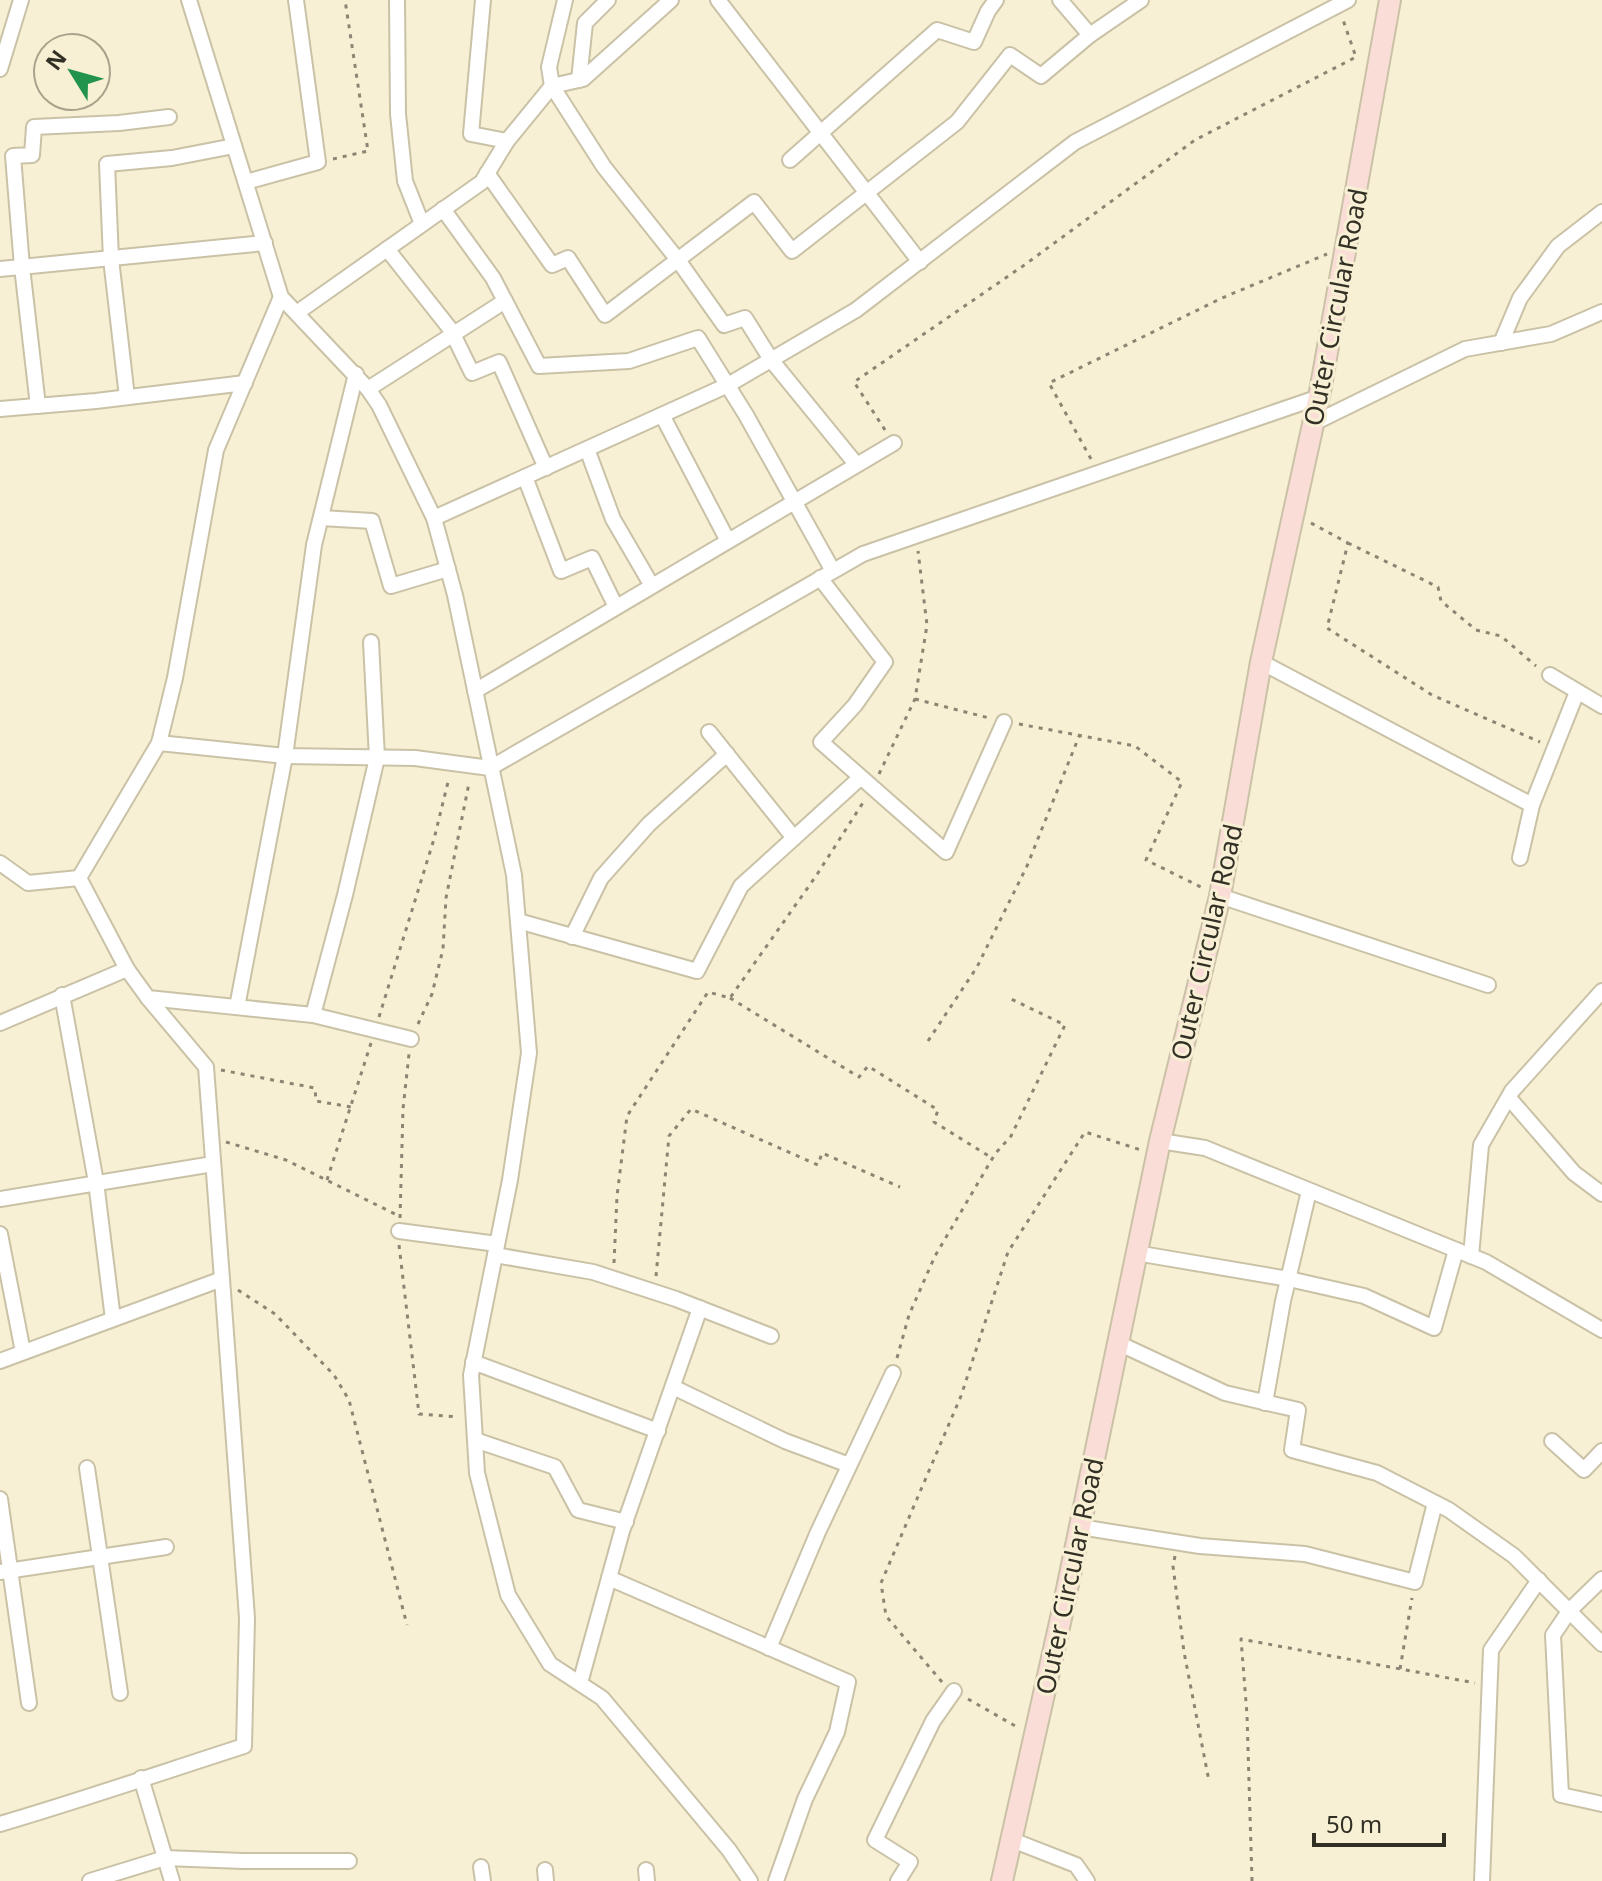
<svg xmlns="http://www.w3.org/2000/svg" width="1602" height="1881" viewBox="0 0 1602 1881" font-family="'Noto Sans',sans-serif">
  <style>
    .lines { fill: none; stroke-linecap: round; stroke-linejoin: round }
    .street-casing { stroke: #cac2a7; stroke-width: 18 }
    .secondary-casing { stroke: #cac2a7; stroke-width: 24 }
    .path { stroke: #8b8674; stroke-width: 3; stroke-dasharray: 4 6; stroke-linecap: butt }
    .street { stroke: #fff; stroke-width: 14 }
    .secondary { stroke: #faddd6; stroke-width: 20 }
    .labels { text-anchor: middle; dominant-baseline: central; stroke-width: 6; stroke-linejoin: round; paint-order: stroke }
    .street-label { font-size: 26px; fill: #322f25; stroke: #f8f0d4 }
  </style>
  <rect width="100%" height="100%" fill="#f8f0d4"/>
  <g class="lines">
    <defs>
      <g id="street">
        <path d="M189,0L281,297L368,389L379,405L434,518L455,595L514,875L529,1053L510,1180L471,1375L477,1473L508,1595L550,1664L602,1698L729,1850L750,1881"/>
        <path d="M397,0L398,114L405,181L422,224"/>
        <path d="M483,0L471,134L507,141"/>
        <path d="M565,0L549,67L552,86L604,167L678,260L724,325L745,318L772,361L856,464"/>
        <path d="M718,0L920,262"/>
        <path d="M1060,0L1090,35L1141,0"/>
        <path d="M0,69L21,0"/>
        <path d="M579,80L585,23L608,0"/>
        <path d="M790,160L937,30L974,42L988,11L996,0"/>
        <path d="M487,173L552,265L568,258L605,315L754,202L792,251L957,122L1010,55L1041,76L1090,35"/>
        <path d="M246,182L318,162L296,0"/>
        <path d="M443,209L493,278L539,366L629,361L698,338L746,415L833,571"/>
        <path d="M387,249L451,330L472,373L499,362L546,468"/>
        <path d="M0,269L265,243"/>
        <path d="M298,312L482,182L507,141L552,86L583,79L671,0"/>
        <path d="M1501,343L1520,298L1558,246L1602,212"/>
        <path d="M368,389L505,301"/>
        <path d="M127,397L111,259L107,164L172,158L234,146"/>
        <path d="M38,406L22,267L13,156L32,155L34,127L119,123L169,117"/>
        <path d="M0,409L96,401L245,383"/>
        <path d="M662,415L728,541"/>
        <path d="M1314,423L1465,349L1551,334L1602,312"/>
        <path d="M587,449L613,519L652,586"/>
        <path d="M525,477L561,571L592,558L616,607"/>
        <path d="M321,518L372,521L391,586L448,569"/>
        <path d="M434,518L728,385L856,310L1075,142L1348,0"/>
        <path d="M820,578L885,662L855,705L821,742L946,852L1004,722"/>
        <path d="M1261,662L1532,805"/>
        <path d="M1550,675L1602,706"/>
        <path d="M475,691L894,443"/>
        <path d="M709,732L794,838"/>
        <path d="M159,743L285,756L415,758L490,768L863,554L1319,397"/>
        <path d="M1520,858L1532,805L1577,692"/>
        <path d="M0,863L28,883L79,878"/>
        <path d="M1220,896L1488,985"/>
        <path d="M518,921L697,971L741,886L860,778"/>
        <path d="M572,937L601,878L649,824L727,754"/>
        <path d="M127,969L148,998L313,1015L411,1039"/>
        <path d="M62,995L96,1182L113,1319"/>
        <path d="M148,998L206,1067L222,1279"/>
        <path d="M237,1007L285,756L314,545L356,374"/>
        <path d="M313,1015L345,895L377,758L371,642"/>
        <path d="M0,1023L127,969L79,878L159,743L175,678L216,450L281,297"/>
        <path d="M1509,1098L1574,1173L1602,1194"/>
        <path d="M1160,1141L1205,1148L1486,1262L1602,1330"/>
        <path d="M0,1199L213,1164"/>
        <path d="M399,1231L497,1244"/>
        <path d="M0,1234L23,1352"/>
        <path d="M1136,1253L1289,1279L1364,1296L1434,1328L1456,1250"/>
        <path d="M495,1255L593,1272L676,1299L771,1336"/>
        <path d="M1471,1256L1481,1145L1512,1091L1602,991"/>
        <path d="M1118,1343L1225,1393L1298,1410L1292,1450L1377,1473L1449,1510L1514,1556L1602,1644"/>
        <path d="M0,1361L222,1279L247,1618L244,1746C163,1772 82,1800 0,1824"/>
        <path d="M473,1362L658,1431"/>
        <path d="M673,1387L785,1441L849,1465"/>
        <path d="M1265,1403L1283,1301L1309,1191"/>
        <path d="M475,1440L555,1467L578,1510L626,1522"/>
        <path d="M1552,1441L1584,1470L1602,1451"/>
        <path d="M87,1468L120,1693"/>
        <path d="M0,1499L29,1703"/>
        <path d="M1080,1527L1200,1546L1305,1554L1415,1582L1435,1503"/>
        <path d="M0,1572L166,1547"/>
        <path d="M609,1578L848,1682L837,1732L805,1799L776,1881"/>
        <path d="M1602,1579L1570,1610L1553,1635L1561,1795L1602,1804"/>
        <path d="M769,1648L818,1532L893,1373"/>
        <path d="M580,1683L622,1531L700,1308"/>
        <path d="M141,1778L172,1881"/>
        <path d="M1012,1840L1076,1865L1087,1881"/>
        <path d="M481,1867L483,1881"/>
        <path d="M545,1870L546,1881"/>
        <path d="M646,1870L647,1881"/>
        <path d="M90,1881L165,1858L243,1861H349"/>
        <path d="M898,1881L910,1862L875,1840L933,1721L954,1691"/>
        <path d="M1482,1881L1491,1650L1539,1580"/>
      </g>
      <path id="secondary" d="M1002,1881L1061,1618L1160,1141L1220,896L1261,662L1319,397L1390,0"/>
    </defs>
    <use href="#street" class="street-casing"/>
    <use href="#secondary" class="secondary-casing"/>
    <g class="path">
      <path d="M333,159L368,151L345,0"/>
      <path d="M885,430L854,382L1023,266L1195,140L1356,57L1343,20"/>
      <path d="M1091,459L1049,383L1222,298L1327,254"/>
      <path d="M1311,523L1348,543L1327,628L1432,695L1540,742"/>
      <path d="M1348,543L1438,587L1441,601L1476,630L1501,636L1536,666"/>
      <path d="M915,699L989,718"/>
      <path d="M1019,724L1135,746L1182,782L1146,860L1205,889"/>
      <path d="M879,774L915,699L927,625L918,551"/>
      <path d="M730,998L859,1077L868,1066L938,1110L934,1122L992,1158"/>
      <path d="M379,1017L434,839L449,778"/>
      <path d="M418,1024L432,994L443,949L446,898L469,783"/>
      <path d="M928,1041L977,967L1027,866L1080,734"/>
      <path d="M221,1070L315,1088L316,1101L351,1107"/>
      <path d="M226,1142L286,1160L395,1214"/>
      <path d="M327,1180L371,1043"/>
      <path d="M400,1218L403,1109L409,1054"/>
      <path d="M399,1245L419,1414L458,1417"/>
      <path d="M614,1263L617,1196L627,1116L708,992L730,998L816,876L864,801"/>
      <path d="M656,1276L669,1136L691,1109L818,1165L822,1153L900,1187"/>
      <path d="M238,1290L275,1314L334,1375L349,1400L407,1625"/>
      <path d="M897,1358L909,1315L935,1256L995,1154L1011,1136L1065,1025L1007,997"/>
      <path d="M1175,1556L1173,1566L1184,1652L1209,1781"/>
      <path d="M1400,1669L1412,1598"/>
      <path d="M942,1682L886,1616L881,1583L961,1396L1008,1252L1085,1132L1141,1150"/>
      <path d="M968,1699L1017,1727"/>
      <path d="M1252,1881L1247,1715L1241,1639L1475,1683"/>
    </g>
    <use href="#street" class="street"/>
    <use href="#secondary" class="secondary"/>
  </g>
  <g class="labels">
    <g class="street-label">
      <text transform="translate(1335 307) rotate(-79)">Outer Circular Road</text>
      <text transform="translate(1206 942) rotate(-77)">Outer Circular Road</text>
      <text transform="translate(1069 1576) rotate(-78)">Outer Circular Road</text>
    </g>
  </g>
  <g transform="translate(72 72) rotate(307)"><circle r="38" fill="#f8f0d4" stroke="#a9a38e" stroke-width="2"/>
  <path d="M0-6L14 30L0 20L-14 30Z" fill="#22934d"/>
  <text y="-12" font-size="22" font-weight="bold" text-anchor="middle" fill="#322f25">N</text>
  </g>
  <path d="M1314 1833v12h130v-12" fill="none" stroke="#322f25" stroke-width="4"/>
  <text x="1326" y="1833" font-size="24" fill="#322f25" stroke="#f8f0d4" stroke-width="6" paint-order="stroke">50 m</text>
</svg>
